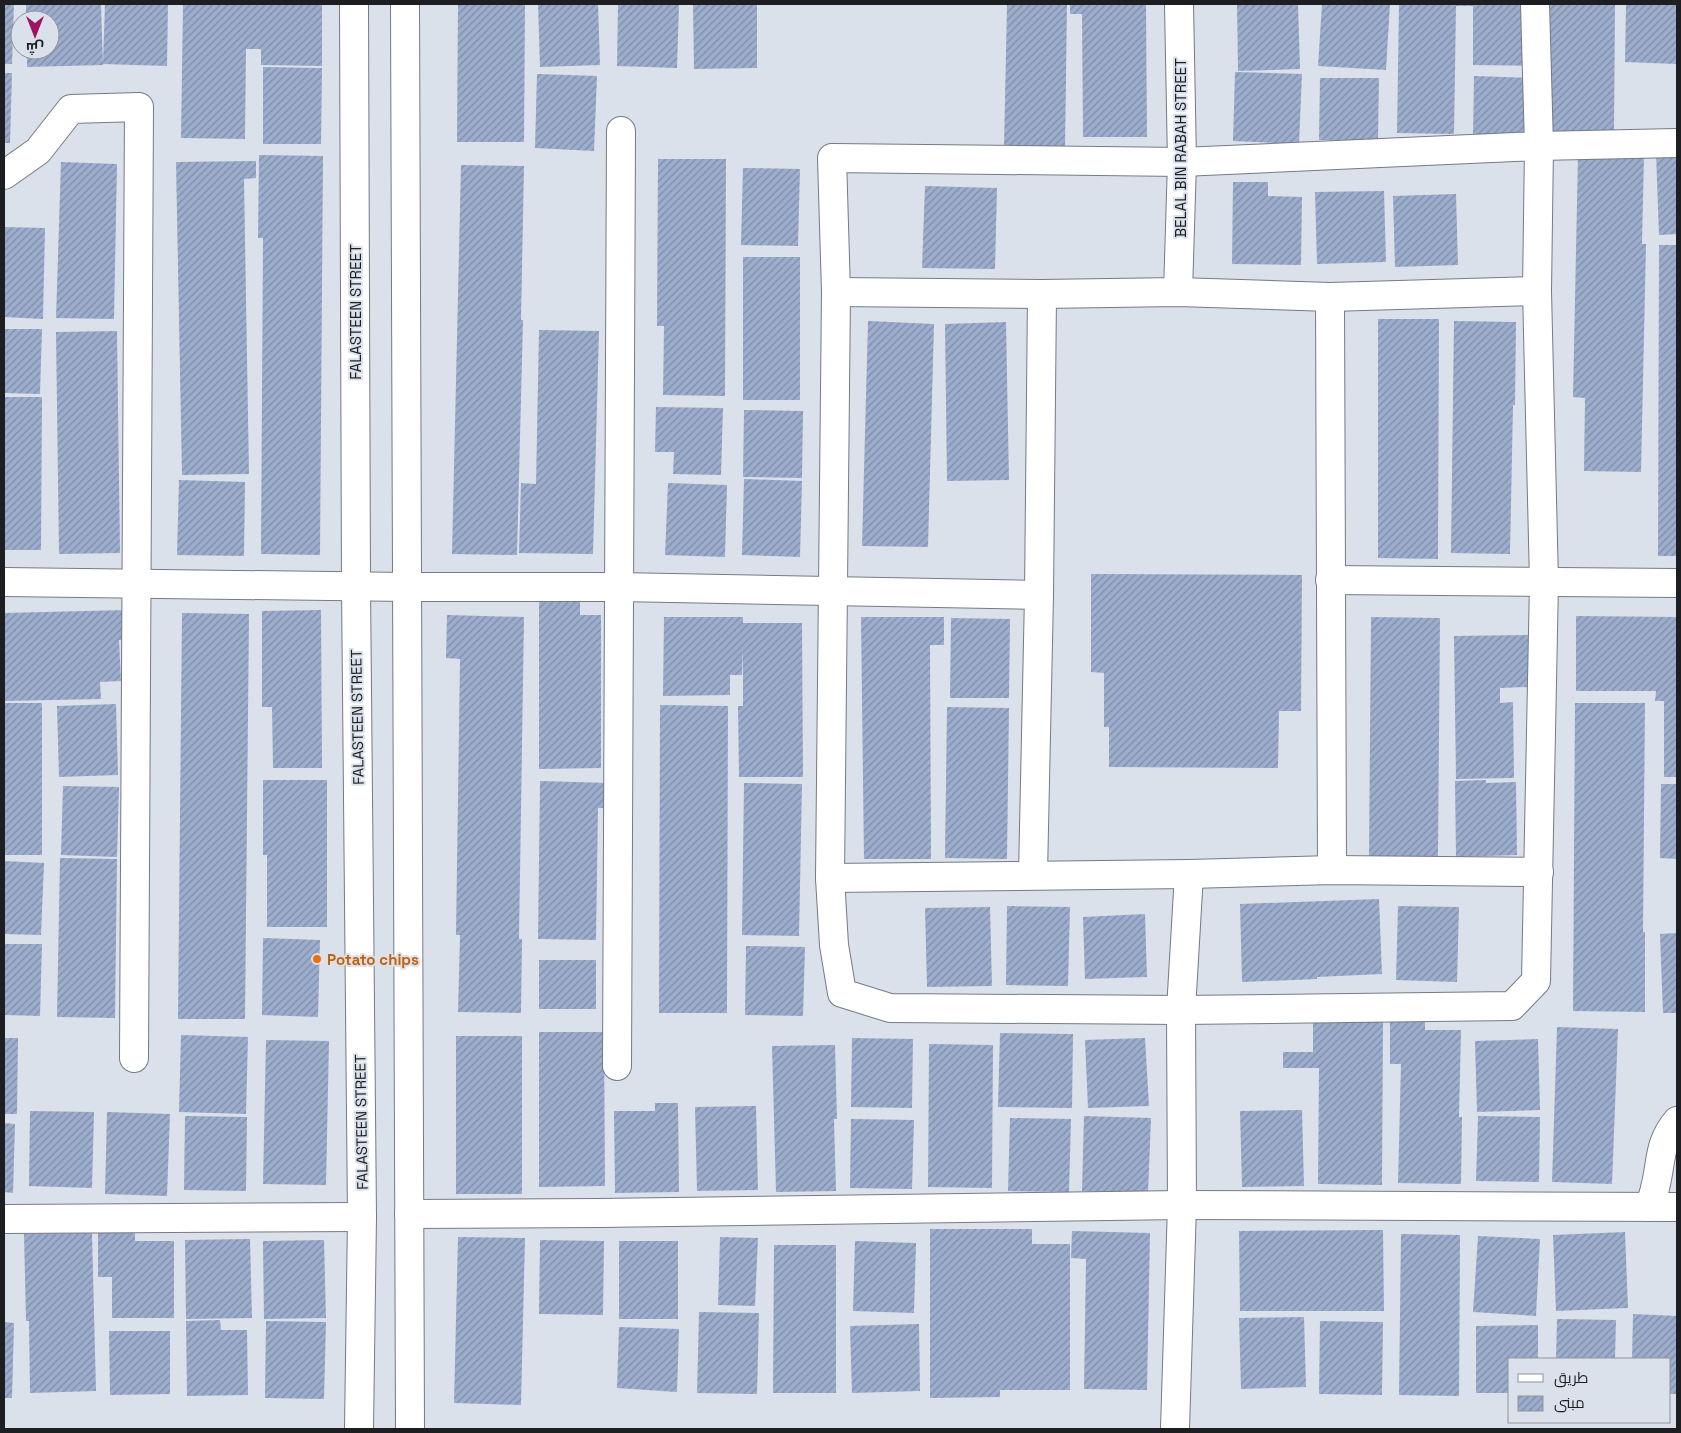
<svg xmlns="http://www.w3.org/2000/svg" width="1681" height="1433" viewBox="0 0 1681 1433" font-family="'Space Grotesk',Cairo,sans-serif">
  <style>
    .building { fill: url(#building-hatch) }
    .lines { fill: none; stroke-linecap: round; stroke-linejoin: round }
    .street-casing { stroke: #757a84; stroke-width: 30 }
    .street { stroke: #fff; stroke-width: 28 }
    .food-dot { fill: #e8710a; stroke: #dbe1eb; stroke-width: 2 }
    .labels { text-anchor: middle; dominant-baseline: central; stroke-width: 4; stroke-linejoin: round; paint-order: stroke }
    .street-label { font-size: 15px; fill: #1c1e22; stroke: #dbe1eb }
    .food-label { font-size: 15px; font-weight: bold; fill: #c56008; stroke: #dbe1eb; text-anchor: start }
  </style>
  <defs>
    <pattern id="building-hatch" width="6" height="6" patternUnits="userSpaceOnUse" patternTransform="scale(1.25)"><rect width="6" height="6" fill="#9cadcd"/><path d="M-1 1l2-2M0 6l6-6M5 7l2-2" fill="none" stroke="#7e8ca6"/></pattern>
  </defs>
  <rect width="100%" height="100%" fill="#dbe1eb"/>
  <g class="building">
    <path d="M4,4H14L12,64H4Z"/>
    <path d="M26,4H101L103,65L27,67V50H50V20H26Z"/>
    <path d="M105,4H168L167,66L103,64Z"/>
    <path d="M183,4H322V66L261,65V49H246L245,139L181,138Z"/>
    <path d="M458,4H525L524,142H457Z"/>
    <path d="M538,4H598L600,65L540,67Z"/>
    <path d="M618,4H679L677,68L617,66Z"/>
    <path d="M693,4H757V68L694,69Z"/>
    <path d="M1007,4H1067L1065,148L1004,147Z"/>
    <path d="M1070,4H1146L1147,137H1083L1082,14H1070Z"/>
    <path d="M1237,4H1298L1300,69L1238,71Z"/>
    <path d="M1322,4H1390L1386,70L1318,66Z"/>
    <path d="M1399,4H1615L1614,132H1544L1545,66L1473,65V6H1456L1454,134L1397,133Z"/>
    <path d="M1626,4H1677V64L1625,62Z"/>
    <path d="M263,67L322,68L321,144H263Z"/>
    <path d="M1235,72L1302,74L1299,144L1233,141Z"/>
    <path d="M4,73H12L10,143H4Z"/>
    <path d="M537,74L597,76L594,151L535,148Z"/>
    <path d="M1474,76L1536,78L1534,140L1473,138Z"/>
    <path d="M1320,78H1379L1378,140H1319Z"/>
    <path d="M1677,152V234L1659,235L1656,153Z"/>
    <path d="M1578,154L1644,155L1642,244H1646L1641,472L1584,471L1585,398L1573,397Z"/>
    <path d="M259,155L323,156L320,555L261,554L263,238H258Z"/>
    <path d="M658,159H726L725,396L663,395L664,326H657Z"/>
    <path d="M256,161V178L244,179L249,474L182,475L176,162Z"/>
    <path d="M61,162L117,164L114,319L56,318Z"/>
    <path d="M461,165L524,166L521,320H523L517,555L452,554Z"/>
    <path d="M743,168L800,169L798,246L741,245Z"/>
    <path d="M1233,182H1268V196L1302,197L1301,265L1232,264Z"/>
    <path d="M925,186L997,188L995,269L922,268Z"/>
    <path d="M1384,191L1386,262L1317,264L1315,192Z"/>
    <path d="M1456,194L1458,265L1395,267L1393,196Z"/>
    <path d="M4,227L45,228L43,319L4,317Z"/>
    <path d="M1659,245H1677V556H1658Z"/>
    <rect x="743" y="257" width="57" height="143"/>
    <path d="M1378,319H1439L1438,559L1378,558Z"/>
    <path d="M868,321L934,324L928,547L862,546Z"/>
    <path d="M1454,321L1516,322L1515,405H1513L1510,554L1451,553Z"/>
    <path d="M1006,322L1009,480L947,481L945,324Z"/>
    <path d="M4,329H42L40,394L4,393Z"/>
    <path d="M539,330L599,331L593,554L519,553L521,483L536,484Z"/>
    <path d="M117,331L120,553L59,554L56,332Z"/>
    <path d="M4,397H42L41,550H4Z"/>
    <path d="M656,407L723,408L721,475L673,474L674,452H655Z"/>
    <path d="M744,410L803,411L802,478L743,477Z"/>
    <path d="M744,479L802,481L800,557L742,555Z"/>
    <path d="M179,480L245,482L244,556L177,555Z"/>
    <path d="M668,483L727,485L725,557L665,555Z"/>
    <path d="M1091,574L1302,575L1301,711H1279L1278,768L1109,767V727H1104V673L1091,672Z"/>
    <path d="M580,598V615H601V768L539,769V599Z"/>
    <path d="M127,610L128,640H119L121,681L100,682L101,699L4,701V613Z"/>
    <path d="M321,610L322,768H273L272,707H262V611Z"/>
    <path d="M182,613L249,614L245,1019H178Z"/>
    <path d="M447,615L524,617L519,939H522L521,1013L458,1012L460,935H456L460,659L446,658Z"/>
    <path d="M1576,616L1677,617V777H1664V701H1655L1656,691H1576Z"/>
    <path d="M664,617H743V623H802L803,777H739L738,706H743V648L742,675H730V695L663,696Z"/>
    <path d="M861,617H944V645H930L931,859H864Z"/>
    <path d="M1371,617L1440,618L1438,857H1369Z"/>
    <path d="M951,618L1010,619L1009,698H950Z"/>
    <path d="M1528,635L1529,687L1500,688V703L1513,702L1514,778L1456,779L1454,636Z"/>
    <rect x="4" y="703" width="38" height="152"/>
    <path d="M1575,703H1645L1643,932H1645V1012L1573,1011Z"/>
    <path d="M116,704L118,775L59,777L57,706Z"/>
    <path d="M660,705L728,706L727,1013H659Z"/>
    <path d="M947,707L1009,708L1007,859L945,858Z"/>
    <path d="M263,780H327V927H267V855H263Z"/>
    <path d="M1486,780V783L1516,782L1517,855L1456,857L1455,781Z"/>
    <path d="M540,781L610,783L609,808H598L596,940L538,939Z"/>
    <path d="M744,783L802,784L799,936L742,935Z"/>
    <path d="M1661,784H1677V859L1660,858Z"/>
    <path d="M63,786L119,787L117,857L61,855Z"/>
    <path d="M60,858L117,859L115,1018L57,1017Z"/>
    <path d="M4,861L44,863L41,935L4,934Z"/>
    <path d="M1379,899L1382,974L1317,977V979L1242,982L1240,904Z"/>
    <path d="M1007,906L1070,907L1068,986L1006,985Z"/>
    <path d="M1398,906L1459,907L1457,982L1396,980Z"/>
    <path d="M990,907L992,986L927,987L925,908Z"/>
    <path d="M1145,914L1147,977L1085,979L1083,917Z"/>
    <path d="M1677,933V1013H1663L1660,934Z"/>
    <path d="M263,938L320,940L318,1017L262,1015Z"/>
    <path d="M4,944H42L40,1016L4,1015Z"/>
    <path d="M746,946L805,947L803,1016L745,1015Z"/>
    <rect x="539" y="960" width="57" height="49"/>
    <path d="M1313,1020H1383L1382,1185L1318,1184L1319,1068H1283V1052H1313Z"/>
    <path d="M1390,1020H1425V1030H1461L1459,1117H1462L1461,1184L1398,1183L1401,1064H1390Z"/>
    <path d="M1557,1027L1618,1029L1612,1184L1552,1182Z"/>
    <path d="M539,1032H604L605,1186L539,1187Z"/>
    <path d="M1000,1033L1073,1034L1072,1108L998,1107Z"/>
    <path d="M181,1035L248,1037L246,1114L179,1112Z"/>
    <rect x="456" y="1036" width="66" height="158"/>
    <path d="M4,1038H18L17,1114H4Z"/>
    <path d="M852,1038L913,1039L912,1108L851,1107Z"/>
    <path d="M1145,1038L1149,1106L1088,1108L1085,1040Z"/>
    <path d="M1538,1039L1540,1110L1477,1112L1475,1041Z"/>
    <path d="M266,1040L329,1041L326,1185L263,1184Z"/>
    <path d="M929,1044L993,1045L992,1188L928,1187Z"/>
    <path d="M835,1045L837,1119H834L836,1191L776,1192L772,1046Z"/>
    <path d="M655,1103H678L679,1192L615,1193L614,1111H655Z"/>
    <path d="M756,1106L758,1190L697,1191L695,1107Z"/>
    <path d="M1302,1110L1304,1186L1242,1187L1240,1111Z"/>
    <path d="M30,1111L94,1112L92,1188L29,1186Z"/>
    <path d="M107,1112L170,1114L167,1196L105,1194Z"/>
    <path d="M185,1116L247,1117L246,1191L184,1190Z"/>
    <path d="M1084,1116L1151,1118L1148,1193L1082,1191Z"/>
    <path d="M1478,1116L1540,1117L1539,1182L1476,1181Z"/>
    <path d="M1010,1118L1071,1119L1069,1192L1008,1191Z"/>
    <path d="M851,1119L914,1120L912,1189L850,1188Z"/>
    <path d="M4,1123L15,1124L13,1193L4,1192Z"/>
    <path d="M98,1228H135V1241H174V1318H112V1277H98Z"/>
    <path d="M930,1229H1032V1244H1070V1390H1000V1397L930,1398Z"/>
    <path d="M1383,1230L1384,1311H1240L1239,1231Z"/>
    <path d="M1072,1231L1150,1233L1147,1390L1084,1389L1086,1259L1071,1258Z"/>
    <path d="M1625,1232L1628,1308L1556,1311L1553,1235Z"/>
    <path d="M92,1233L96,1391L30,1393L29,1321H26L24,1234Z"/>
    <path d="M1401,1234L1460,1235L1459,1396L1399,1395Z"/>
    <path d="M1478,1236L1540,1239L1536,1316L1473,1312Z"/>
    <path d="M458,1237L525,1238L521,1405L454,1403Z"/>
    <path d="M720,1237L758,1238L755,1306L718,1305Z"/>
    <path d="M250,1239L252,1318L186,1319L185,1240Z"/>
    <path d="M324,1240L326,1318L264,1319L263,1241Z"/>
    <path d="M540,1240L604,1241L603,1315L539,1314Z"/>
    <rect x="619" y="1241" width="59" height="78"/>
    <path d="M855,1241L916,1243L914,1313L853,1311Z"/>
    <path d="M774,1245H836V1393H773Z"/>
    <path d="M699,1312L759,1313L757,1394L697,1393Z"/>
    <path d="M1633,1314L1677,1316V1394H1670V1359H1632Z"/>
    <path d="M1304,1317L1306,1387L1241,1389L1239,1318Z"/>
    <path d="M1557,1319L1616,1320L1615,1359H1556Z"/>
    <path d="M220,1320L221,1330H247L248,1395L187,1396L186,1321Z"/>
    <path d="M266,1321L326,1322L324,1399L265,1398Z"/>
    <path d="M1320,1321L1383,1322L1382,1395L1319,1394Z"/>
    <path d="M4,1322L14,1323L12,1398H4Z"/>
    <path d="M919,1324L920,1391L852,1393L850,1326Z"/>
    <path d="M1538,1325V1359H1510V1393H1476V1326Z"/>
    <path d="M619,1327L679,1329L677,1392L617,1388Z"/>
    <path d="M109,1331H170V1394L110,1395Z"/>
  </g>
  <g class="lines">
    <defs>
      <g id="street">
        <path d="M354,4L356,586L362,1217L359,1429"/>
        <path d="M405,4L410,1429"/>
        <path d="M1535,4L1539,146L1537,291L1544,582L1536,981L1512,1006L1181,1010L890,1008L842,993L834,945L830,878L836,292L832,158L1182,162L1539,146L1677,143"/>
        <path d="M4,175L38,151L71,109L139,107L134,1058"/>
        <path d="M836,292L1042,294L1178,292L1330,297L1537,291"/>
        <path d="M1178,292L1182,162L1179,4"/>
        <path d="M1330,297L1332,870"/>
        <path d="M1330,580L1677,583"/>
        <path d="M4,582L407,587H618L1039,595"/>
        <path d="M1033,875L1039,595L1042,294"/>
        <path d="M830,878L1189,874L1332,870L1539,872"/>
        <path d="M617,1066L621,131"/>
        <path d="M1649,1207C1651,1201 1654,1194 1655,1188C1662,1161 1658,1144 1677,1121"/>
        <path d="M409,1214L599,1213L1182,1205L1677,1207"/>
        <path d="M4,1219L362,1217"/>
        <path d="M1175,1429L1182,1205L1181,1010L1189,874"/>
      </g>
    </defs>
    <use href="#street" class="street-casing"/>
    <use href="#street" class="street"/>
  </g>
  <circle class="food-dot" cx="317" cy="959" r="5"/>
  <g class="labels">
    <g class="street-label">
      <text transform="translate(1180 148) rotate(-90)">BELAL BIN RABAH STREET</text>
      <text transform="translate(355 312) rotate(-90)">FALASTEEN STREET</text>
      <text transform="translate(357 717) rotate(-91)">FALASTEEN STREET</text>
      <text transform="translate(361 1122) rotate(-91)">FALASTEEN STREET</text>
    </g>
    <g class="food-label">
      <text x="327" y="959">Potato chips</text>
    </g>
  </g>
  <rect width="1681" height="1433" fill="none" stroke="#1c1e22" stroke-width="10"/>
  <rect x="1508" y="1358" width="162" height="65" fill="#dbe1eb" stroke="#8f939b"/>
  <rect x="1518" y="1374" width="25" height="8" fill="#ffffff" stroke="#8f939b"/>
  <text x="1554" y="1383" font-size="15" fill="#1c1e22">طريق</text>
  <rect x="1518" y="1396" width="25" height="15" fill="url(#building-hatch)" stroke="#8f939b"/>
  <text x="1554" y="1408" font-size="15" fill="#1c1e22">مبنى</text>
  <g transform="translate(35 35) rotate(180)"><circle r="24" fill="#dbe1eb" stroke="#8f939b"/>
  <path d="M0-4L9 19L0 12L-9 19Z" fill="#9f1461"/>
  <text y="-8" font-size="14" font-weight="bold" text-anchor="middle" fill="#1c1e22">ش</text>
  </g>
</svg>
